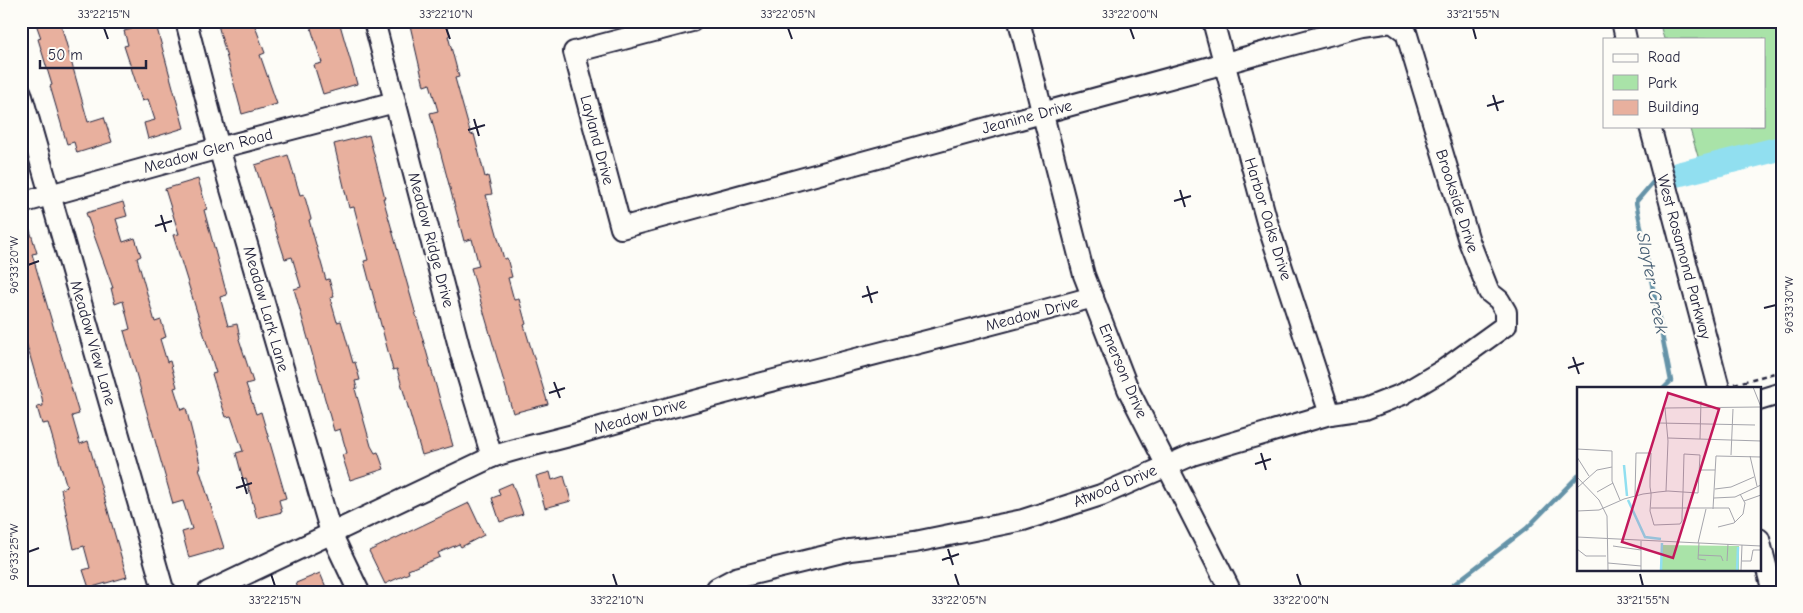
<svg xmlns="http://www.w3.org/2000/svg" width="1803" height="613" viewBox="0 0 1803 613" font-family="'Comic Neue',sans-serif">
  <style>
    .green { fill: #a9e3a8; stroke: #668272 }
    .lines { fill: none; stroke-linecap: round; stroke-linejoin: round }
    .stream { stroke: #6593a8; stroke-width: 4.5 }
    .river { stroke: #91dff0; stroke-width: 25 }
    .building { fill: #e8b09e; stroke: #22223b }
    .minor-casing { stroke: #22223b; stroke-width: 24 }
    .path { stroke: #22223b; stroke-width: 2.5; stroke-dasharray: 5 4; stroke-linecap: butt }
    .minor { stroke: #fdfcf7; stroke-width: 20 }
    .ticks { fill: none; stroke: #22223b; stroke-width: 2 }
    .labels { text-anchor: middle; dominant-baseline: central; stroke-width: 4.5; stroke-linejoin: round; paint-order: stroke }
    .street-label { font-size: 16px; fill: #22223b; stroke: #fdfcf7 }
    .water-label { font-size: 18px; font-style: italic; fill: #435b71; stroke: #fdfcf7 }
    .inset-river { fill: none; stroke: #91dff0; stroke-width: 2.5 }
    .inset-road { fill: none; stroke: #a5a5ac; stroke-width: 1 }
    .view { fill: #c2185b; fill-opacity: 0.15; stroke: #c2185b; stroke-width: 2.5 }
    .inset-edge { fill: none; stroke: #22223b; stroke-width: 2.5 }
    .neatline { fill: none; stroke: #22223b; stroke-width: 2 }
    .ticks-label { font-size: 12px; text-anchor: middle; fill: #22223b }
  </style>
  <rect width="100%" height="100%" fill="#fdfcf7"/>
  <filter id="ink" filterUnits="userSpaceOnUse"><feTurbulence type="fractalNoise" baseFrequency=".02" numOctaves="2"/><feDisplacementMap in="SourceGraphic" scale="10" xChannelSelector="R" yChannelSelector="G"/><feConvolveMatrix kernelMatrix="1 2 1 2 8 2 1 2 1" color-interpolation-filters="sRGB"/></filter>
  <g filter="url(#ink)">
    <path class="green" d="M1659,21H1782V148L1702,170L1689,126H1764V39H1664Z"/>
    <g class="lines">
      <g class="stream">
        <path d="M1654,181L1636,202L1671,381L1664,388"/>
        <path d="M1444,592L1527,528L1578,476"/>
      </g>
      <path class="river" d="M1679,174L1782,148"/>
    </g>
    <g class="building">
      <path d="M35,21H60L88,122L104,117L112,142L77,153L74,142L67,144L50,86L52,85L38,39L41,38Z"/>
      <path d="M130,21H155L184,128L148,139L144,123L155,120L148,99L142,101L124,46L128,45L124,31L132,29Z"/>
      <path d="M217,21H253L265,53L260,55L277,104L242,114Z"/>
      <path d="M324,21H339L357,84L323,94L314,65L322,63L310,25Z"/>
      <path d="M409,21H446L450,35L448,36L459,77L455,78L471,135L474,134L485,177L488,176L492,194L486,195L504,259L507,258L512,277L508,278L514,300L519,299L526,324L524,325L548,404L513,413L471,268L479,266L472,239L464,241L430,113L438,111L430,84L424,86Z"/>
      <path d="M369,135L385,198H383L453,446L422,455L397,369L393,370L364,261L368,260L354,207L349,208L334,144Z"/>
      <path d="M288,155L300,195L304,194L311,219L309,220L326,280L329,279L334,297L330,298L337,322L341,321L353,363L355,362L360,380L355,381L357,388L355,389L371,446L375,453L378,452L384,469L350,480L342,455L347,453L340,429L334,431L294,289L301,287L292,257L285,259L255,165Z"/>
      <path d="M198,179L207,209L204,210L227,295L220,297L228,326L237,324L240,338L239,339L253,382L246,384L256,414L261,412L286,498L279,500L282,512L257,518L246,478L243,479L236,453L243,451L231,416L226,417L218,393L212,374L216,373L173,235L179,234L165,189Z"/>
      <path d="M123,202L127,216L116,219L123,242L135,238L141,256L137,258L155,322L161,320L166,337L160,339L167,362L170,361L177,387L174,388L181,410L186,408L201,468H199L224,548L189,558L182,532L192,529L183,501L173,504L124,331L130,329L123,301L115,304L111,288H113L86,213Z"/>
      <path d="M25,214L37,253L32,254L79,414L72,416L80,444L88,441L127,577L89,588L83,570L90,568L84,546L74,549L61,489L67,487L48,423L42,424L37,407L43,406L42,398L26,342L21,343V215Z"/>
      <path d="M550,472L552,480L564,476L571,501L545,508L536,476Z"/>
      <path d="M512,483L523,514L500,522L492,498L500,495L498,489Z"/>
      <path d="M469,503L484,535L461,547L459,544L438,553L440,557L408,570L409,573L385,584L369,551Z"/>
      <path d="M320,573L328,592H299L296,583Z"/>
    </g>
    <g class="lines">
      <defs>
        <g id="minor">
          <path d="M186,21L219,148L331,533L359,592"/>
          <path d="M374,21L461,354L492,457"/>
          <path d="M692,21L574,52L621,228L1313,39L1363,26L1392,22L1406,32L1469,241L1489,292L1499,300L1506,312V325L1445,369L1403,394L1365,409L1330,414L1192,455L1101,495L1023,520L915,542L850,550L736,578L717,588L716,592"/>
          <path d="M1019,21L1084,275L1128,389L1231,592"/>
          <path d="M1213,21L1267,222L1330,414"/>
          <path d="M1622,21L1626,39"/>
          <path d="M21,93L163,589L166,592"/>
          <path d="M1650,126L1719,388"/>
          <path d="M21,203L219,148L395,102"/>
          <path d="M1759,400L1782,393"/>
          <path d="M1759,539L1773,592"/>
          <path d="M208,592L492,457C523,446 555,441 587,431C754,382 924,344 1093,297"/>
        </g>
      </defs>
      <use href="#minor" class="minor-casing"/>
      <path class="path" d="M1734,384L1782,371"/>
      <use href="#minor" class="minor"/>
    </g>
  </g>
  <path class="ticks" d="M104,28L108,39M446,28L450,39M788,28L792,39M1130,28L1134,39M1473,28L1476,39M1493,95L1498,111M1487,106L1504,101M474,119L479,136M468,130L485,125M1180,190L1185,207M1174,201L1191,196M161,215L166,232M155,226L172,221M28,265L39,261M867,286L872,303M862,297L878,292M1764,308L1776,305M1573,357L1579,374M1568,368L1584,363M554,382L560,398M549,393L565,388M1261,453L1266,470M1255,464L1271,459M242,477L247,494M236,488L252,483M948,549L953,565M28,552L39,548M942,560L959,554M271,574L275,586M613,574L617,586M955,574L959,586M1297,574L1301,586M1640,574L1643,586"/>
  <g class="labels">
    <g class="street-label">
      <text transform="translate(1027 117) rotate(-15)">Jeanine Drive</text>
      <text transform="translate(597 140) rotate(75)">Layland Drive</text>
      <text transform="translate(208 151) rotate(-15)">Meadow Glen Road</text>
      <text transform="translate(1457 201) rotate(72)">Brookside Drive</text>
      <text transform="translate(1268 219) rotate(73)">Harbor Oaks Drive</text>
      <text transform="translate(431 240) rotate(75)">Meadow Ridge Drive</text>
      <text transform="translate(1684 257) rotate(75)">West Rosamond Parkway</text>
      <text transform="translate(266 309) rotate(74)">Meadow Lark Lane</text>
      <text transform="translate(1032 314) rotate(-15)">Meadow Drive</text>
      <text transform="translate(93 343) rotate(74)">Meadow View Lane</text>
      <text transform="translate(1123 371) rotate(67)">Emerson Drive</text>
      <text transform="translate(640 416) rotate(-16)">Meadow Drive</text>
      <text transform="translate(1115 486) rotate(-22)">Atwood Drive</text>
    </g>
    <g class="water-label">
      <text transform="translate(1652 283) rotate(79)">Slayter Creek</text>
    </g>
  </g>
  <g transform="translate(1577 387)">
    <rect width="184" height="184" fill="#fdfcf7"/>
    <path d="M84,158L162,159V183H85Z" fill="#a9e3a8"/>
    <path class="inset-river" d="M47,78L50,109M51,113L68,150L84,152M84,183L85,156M160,183L161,160"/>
    <path class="inset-road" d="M176,0L184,20M82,36L178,38M91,51L184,54M123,52L124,14M0,62L35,64V94L43,113M154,68L156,22M173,69L180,99M0,70L12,89M122,83H138M0,90L22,113L30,129L31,183M0,101L20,83L35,80M138,102L154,100L177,90M89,104L91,54L88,21L184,20M20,105L36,96M137,111L158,110L184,98M167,114L184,108M74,121H152L158,135M136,122L139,69L184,70M0,124L22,123L47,112L66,107L74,106L81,105L91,104L121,106L123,68L107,67L106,105L105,129V134L103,137L77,138L73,124L74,109V106L73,100V93L74,66H59L58,109M141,140L157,136L166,127L168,116L163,107M0,150L184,159M121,156L129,122M122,156L121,172L129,173M36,159L64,163M0,162L9,169H29M121,168L144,169L146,174M150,174L151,157M165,174H174L176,163H184M31,176L64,179M64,183V154M164,183L165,158"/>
    <path class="view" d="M91,6L142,22L96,171L45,155Z"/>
    <rect width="184" height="184" class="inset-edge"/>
  </g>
  <rect width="1803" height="613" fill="none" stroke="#fdfcf7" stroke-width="55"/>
  <rect x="1603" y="38" width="162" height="90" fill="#fdfcf7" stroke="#a5a5ac"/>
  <rect x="1613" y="54" width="25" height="8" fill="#fdfcf7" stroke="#a5a5ac"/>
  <text x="1648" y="62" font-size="15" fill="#22223b">Road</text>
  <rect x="1613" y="75" width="25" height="15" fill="#a9e3a8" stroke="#a5a5ac"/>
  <text x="1648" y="88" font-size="15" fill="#22223b">Park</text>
  <rect x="1613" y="100" width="25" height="15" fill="#e8b09e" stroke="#a5a5ac"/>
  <text x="1648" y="112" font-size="15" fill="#22223b">Building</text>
  <path d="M40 60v8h106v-8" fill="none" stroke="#22223b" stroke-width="2.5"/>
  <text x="48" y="60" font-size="15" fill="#22223b" stroke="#fdfcf7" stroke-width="4" paint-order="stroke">50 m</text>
  <rect x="28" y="28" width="1748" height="558" class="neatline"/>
  <g class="ticks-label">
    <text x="104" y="18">33°22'15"N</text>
    <text x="446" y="18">33°22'10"N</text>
    <text x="788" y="18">33°22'05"N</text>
    <text x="1130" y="18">33°22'00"N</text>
    <text x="1473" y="18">33°21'55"N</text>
    <text transform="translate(14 265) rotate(-90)" y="4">96°33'20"W</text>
    <text transform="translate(1789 305) rotate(-90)" y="4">96°33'30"W</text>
    <text transform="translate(14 552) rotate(-90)" y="4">96°33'25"W</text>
    <text x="275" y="604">33°22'15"N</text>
    <text x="617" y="604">33°22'10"N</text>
    <text x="959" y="604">33°22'05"N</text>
    <text x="1301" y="604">33°22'00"N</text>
    <text x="1643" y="604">33°21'55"N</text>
  </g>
</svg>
